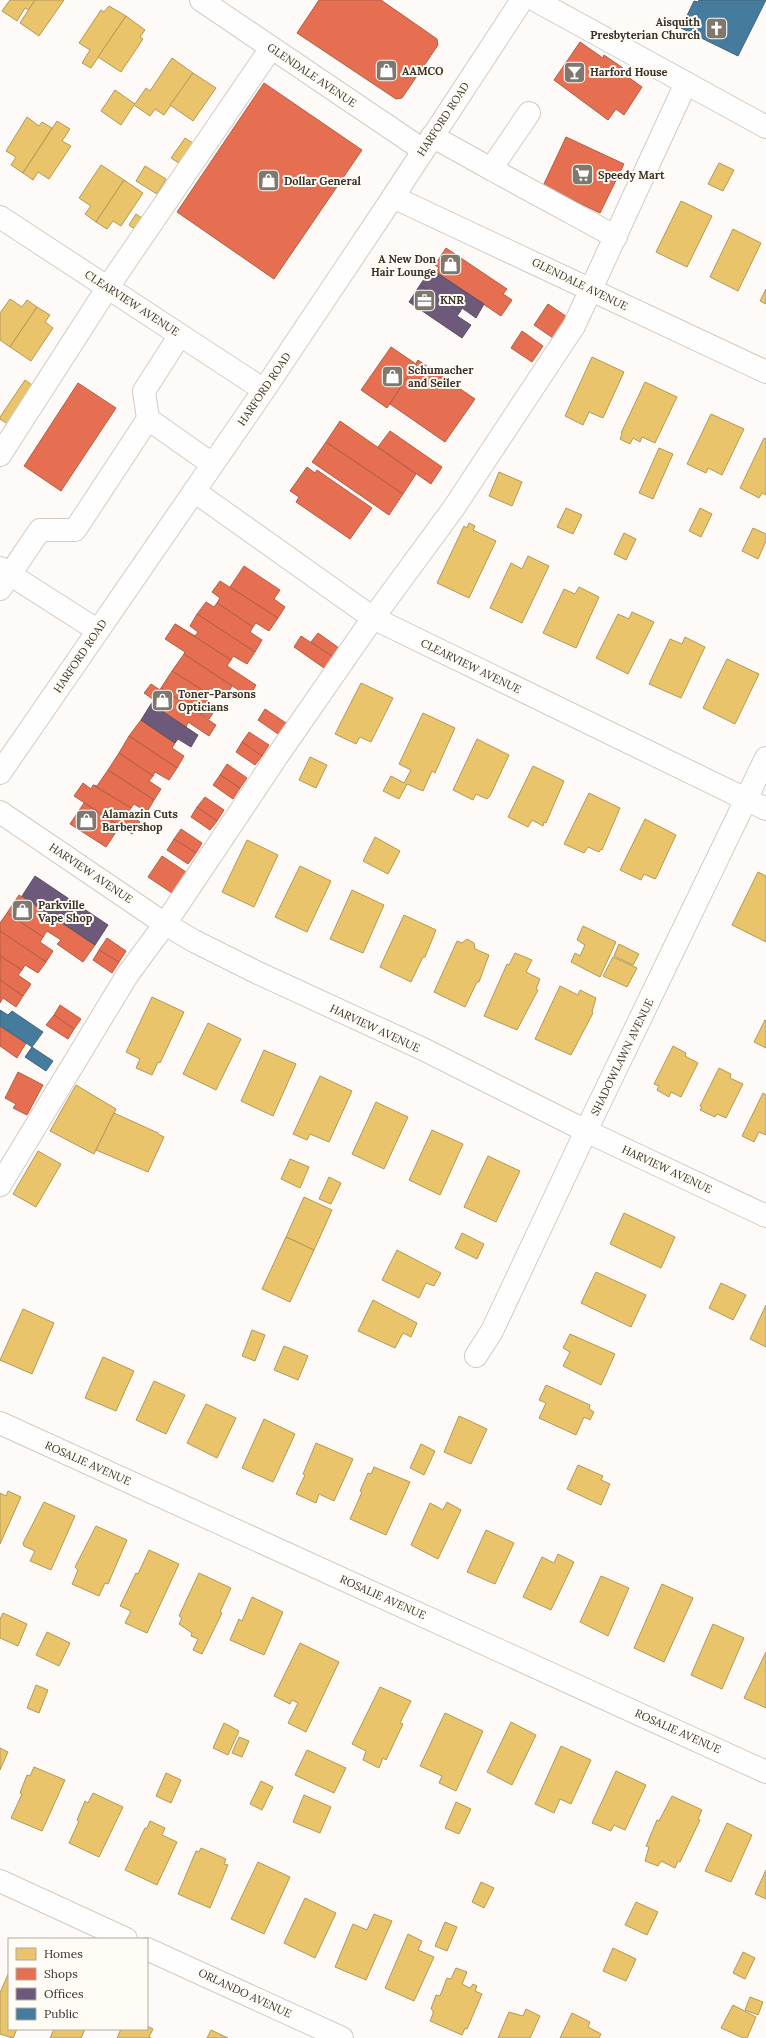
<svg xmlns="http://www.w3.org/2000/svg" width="766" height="2038" viewBox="0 0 766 2038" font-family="Lora,serif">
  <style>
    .homes { fill: #e9c46a; stroke: #b49856 }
    .shops { fill: #e76f51; stroke: #b35d44 }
    .offices { fill: #6d597a; stroke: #5d4d61 }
    .public { fill: #457b9d; stroke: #416579 }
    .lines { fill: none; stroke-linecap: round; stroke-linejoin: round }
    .minor-casing { stroke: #d0ccc5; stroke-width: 24 }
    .major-casing { stroke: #d0ccc5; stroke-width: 24 }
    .minor { stroke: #fffefe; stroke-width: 22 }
    .major { stroke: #fffefe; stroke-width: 22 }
    .labels { text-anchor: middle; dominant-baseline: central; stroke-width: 4; stroke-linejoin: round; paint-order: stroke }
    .poi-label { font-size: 11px; font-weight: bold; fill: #393226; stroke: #fffbf5; text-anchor: start }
    .street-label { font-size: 11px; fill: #393226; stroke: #fffbf5 }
  </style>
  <rect width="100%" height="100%" fill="#fdfaf7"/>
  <g class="homes">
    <path d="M10,0H35L29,10L25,8L17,21L2,11Z"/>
    <path d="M35,0H64L39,36L20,23Z"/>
    <path d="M109,6L126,16L91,68L82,63L90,50L79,43L101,10L104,12Z"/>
    <path d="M126,16L145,30L140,37L143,39L121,72L98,57Z"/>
    <path d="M172,58L193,73L164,115L155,109L150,116L134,105L121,125L101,111L115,90L135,104L146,88L150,91Z"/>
    <path d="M193,73L216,88L193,121L170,105Z"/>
    <path d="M27,117L39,126L42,122L52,128L23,173L11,165L16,157L6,151Z"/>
    <path d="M57,121L70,129L62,141L71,146L49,179L38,172L33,180L23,173Z"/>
    <path d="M185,138L196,145L182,165L171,158Z"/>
    <path d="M719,163L734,170L723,191L708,184Z"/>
    <path d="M101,165L124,180L96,222L85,214L91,206L79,198Z"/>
    <path d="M145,166L166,179L157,194L136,181Z"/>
    <path d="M124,180L143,193L121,226L113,221L107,229L96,222Z"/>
    <path d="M681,201L712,216L687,267L656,252Z"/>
    <path d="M136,214L146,221L139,232L129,225Z"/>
    <path d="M733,229L761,243L738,291L710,277Z"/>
    <path d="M766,289V304L760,301Z"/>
    <path d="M10,299L22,307L27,300L37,307L10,347L0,340V313Z"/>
    <path d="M37,307L50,315L45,322L53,328L31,361L10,347Z"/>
    <path d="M592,357L624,372L603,418L589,412L583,425L565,416Z"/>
    <path d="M25,380L35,387L9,425L0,419V417Z"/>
    <path d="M645,382L677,397L655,443L642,437L640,442L633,438L630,444L620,439L622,434L621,433Z"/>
    <path d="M711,414L744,429L722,475L708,468L706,473L687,464Z"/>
    <path d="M764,438L766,439V495L762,493L759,498L740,488Z"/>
    <path d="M659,448L673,454L653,499L639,493Z"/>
    <path d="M499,472L522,482L512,506L489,496Z"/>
    <path d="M566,508L582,515L573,534L557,527Z"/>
    <path d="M700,508L712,514L701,537L689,531Z"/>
    <path d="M469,523L475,526L473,530L496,541L469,598L437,583L464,526L467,528Z"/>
    <path d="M753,528L766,534V541L758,559L742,551Z"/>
    <path d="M624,533L636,539L626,560L614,554Z"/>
    <path d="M528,556L549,566L522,623L490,608L511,563L522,569Z"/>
    <path d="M579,587L599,597L576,648L543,633L564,589L575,594Z"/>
    <path d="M632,612L654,622L628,674L596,658L618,614L629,619Z"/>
    <path d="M685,637L705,647L681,698L649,684L670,639L682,644Z"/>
    <path d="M727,659L759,674L735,724L703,708Z"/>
    <path d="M361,683L393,698L371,742L360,737L356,744L335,734Z"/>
    <path d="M423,713L455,728L435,773L432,771L423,791L407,784L399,799L383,791L391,776L404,783L411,770L399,764Z"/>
    <path d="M477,739L509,755L490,796L487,799L476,794L473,800L453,790Z"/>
    <path d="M310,757L327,765L316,788L299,780Z"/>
    <path d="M533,766L564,781L546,823L544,822L543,826L532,820L528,827L508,817Z"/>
    <path d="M589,793L620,808L602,850L601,849L599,852L588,847L584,853L564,844Z"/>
    <path d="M645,819L676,835L657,876L655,879L644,874L641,880L620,870Z"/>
    <path d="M375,837L400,851L388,874L363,861Z"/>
    <path d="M247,840L278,855L254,907L222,892Z"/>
    <path d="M300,866L331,881L307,932L275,917Z"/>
    <path d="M758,872L766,876V942L732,925Z"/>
    <path d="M352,890L384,905L363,953L330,939Z"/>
    <path d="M404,915L436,930L425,957H423L411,982L380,967Z"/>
    <path d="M583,926L616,942L600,977L571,962L575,953L580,956L585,945L577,940Z"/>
    <path d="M467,939L474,943L475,949L489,955L479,982H477L465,1007L434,992L457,941L462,943Z"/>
    <path d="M619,944L639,954L633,965L614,956Z"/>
    <path d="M515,953L532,960L526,972L540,979L536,989L538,990L517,1030L484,1016L507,964L509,965Z"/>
    <path d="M613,957L637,968L627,987L603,976Z"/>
    <path d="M560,986L578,995L580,990L596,998L592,1012L593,1013L571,1055L535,1039Z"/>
    <path d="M152,997L184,1012L160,1063L158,1062L152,1075L136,1068L140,1059L126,1052Z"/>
    <path d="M765,1020L766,1021V1048L754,1042Z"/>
    <path d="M208,1023L241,1039L216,1090L183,1074Z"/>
    <path d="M673,1046L686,1053L685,1056L698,1063L681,1097L671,1092L669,1097L657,1090L659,1086L654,1084Z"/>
    <path d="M264,1050L296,1064L273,1116L241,1101Z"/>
    <path d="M719,1068L731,1074L730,1078L743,1084L726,1118L717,1114L715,1117L700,1110L702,1107L700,1106Z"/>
    <path d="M320,1076L352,1091L329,1142L310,1134L307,1140L293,1134Z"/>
    <path d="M76,1085L116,1109L94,1154L50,1131Z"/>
    <path d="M763,1093L766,1095V1135L759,1132L754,1142L742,1136Z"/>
    <path d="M376,1102L408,1117L384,1169L352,1154Z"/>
    <path d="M114,1113L158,1133V1134L164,1137L148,1172L96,1150Z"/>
    <path d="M432,1130L463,1144L440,1195L409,1180Z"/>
    <path d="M38,1151L61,1164L36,1207L13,1194Z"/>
    <path d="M488,1156L520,1171L496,1222L464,1207Z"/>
    <path d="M290,1159L309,1167L300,1188L281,1179Z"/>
    <path d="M329,1177L341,1183L331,1204L319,1199Z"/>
    <path d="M304,1197L332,1210L314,1250L286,1237Z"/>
    <path d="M624,1213L675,1237L661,1268L610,1244Z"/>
    <path d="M462,1233L484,1244L477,1259L455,1248Z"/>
    <path d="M286,1237L314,1250L290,1302L262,1289Z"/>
    <path d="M397,1250L441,1273L434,1286L426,1283L419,1298L382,1280Z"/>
    <path d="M596,1272L646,1295L631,1327L581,1303Z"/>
    <path d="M721,1283L746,1295L733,1320L709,1308Z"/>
    <path d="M373,1300L417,1323L411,1337L403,1333L395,1348L358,1331Z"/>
    <path d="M766,1305V1347L750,1339Z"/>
    <path d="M23,1309L54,1323L32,1374L0,1360Z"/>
    <path d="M252,1330L265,1335L255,1361L242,1356Z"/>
    <path d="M570,1334L615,1354L601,1385L563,1366L570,1352L563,1348Z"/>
    <path d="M284,1346L308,1356L298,1380L274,1370Z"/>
    <path d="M103,1357L134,1371L116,1411L85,1398Z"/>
    <path d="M154,1381L185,1395L166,1434L136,1420Z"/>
    <path d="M546,1385L590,1405L589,1409L594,1412L590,1420L584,1417L576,1435L539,1418L546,1403L539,1400Z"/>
    <path d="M206,1404L236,1418L217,1458L187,1443Z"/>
    <path d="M459,1416L487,1429L471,1464L444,1452Z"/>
    <path d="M264,1419L295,1434L273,1482L242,1468Z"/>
    <path d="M316,1443L353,1459L334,1501L319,1494L316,1503L296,1494L305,1475L303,1474Z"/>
    <path d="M421,1444L435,1451L424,1475L410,1468Z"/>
    <path d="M578,1465L603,1476L601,1480L610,1484L601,1505L567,1489Z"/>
    <path d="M374,1467L410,1482L386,1535L350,1519L362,1492L360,1491L368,1473L371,1474Z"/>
    <path d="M8,1491L21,1497L0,1544V1493L6,1496Z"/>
    <path d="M44,1502L75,1516L51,1570L30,1561L35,1551L24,1546L23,1543Z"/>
    <path d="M447,1502L461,1510L438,1559L411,1545L430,1503L443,1510Z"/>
    <path d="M96,1526L127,1540L108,1584L105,1583L99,1596L72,1584L78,1570L75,1567Z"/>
    <path d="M486,1530L514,1543L495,1584L467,1572Z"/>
    <path d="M149,1550L179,1564L147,1633L125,1623L131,1611L120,1606L136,1573L138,1574Z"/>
    <path d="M558,1554L574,1562L551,1610L523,1597L542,1557L554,1563Z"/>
    <path d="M199,1573L231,1588L220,1612L222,1613L202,1654L193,1650L198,1639L191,1636L192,1633L179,1624L182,1618L179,1616Z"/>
    <path d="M601,1576L629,1588L608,1636L580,1622Z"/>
    <path d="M662,1584L693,1598L664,1662L634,1648Z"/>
    <path d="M252,1597L283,1612L264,1655L230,1640L239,1619L242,1621Z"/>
    <path d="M3,1613L27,1624L18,1646L0,1638V1619Z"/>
    <path d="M713,1624L744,1638L722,1689L691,1675Z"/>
    <path d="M47,1632L70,1643L59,1666L36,1655Z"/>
    <path d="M300,1643L339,1662L306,1732L288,1723L298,1703L292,1700L290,1704L274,1696Z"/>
    <path d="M766,1652V1708L744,1698Z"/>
    <path d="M36,1685L48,1690L39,1713L27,1708Z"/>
    <path d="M380,1687L411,1701L400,1723L403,1724L386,1760L383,1758L379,1768L363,1760L366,1751L352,1744Z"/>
    <path d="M445,1713L483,1731L456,1791L439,1783L442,1776L420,1766Z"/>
    <path d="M511,1722L536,1735L512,1785L487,1772Z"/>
    <path d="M224,1723L239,1731L228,1755L213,1748Z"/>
    <path d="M239,1737L249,1741L242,1757L232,1753Z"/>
    <path d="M561,1746L591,1760L571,1804L560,1799L554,1813L535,1804Z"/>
    <path d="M0,1748L8,1752L0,1770Z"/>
    <path d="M307,1750L346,1768L334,1793L295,1775Z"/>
    <path d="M34,1767L65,1780L42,1831L11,1818L22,1794L20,1793L27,1775L30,1776Z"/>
    <path d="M616,1771L646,1785L625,1830L614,1825L611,1831L592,1823Z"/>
    <path d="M166,1773L181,1780L171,1803L156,1796Z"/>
    <path d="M261,1781L273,1787L262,1810L250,1804Z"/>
    <path d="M93,1793L123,1807L99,1857L69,1843L79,1821L77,1820L85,1801L88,1803Z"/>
    <path d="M304,1795L331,1807L320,1833L293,1822Z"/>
    <path d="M672,1796L702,1810L698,1819L700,1820L680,1862L678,1861L675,1868L661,1861L658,1866L645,1861L649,1847L646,1846L657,1820L659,1821Z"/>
    <path d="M456,1802L471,1809L459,1834L445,1828Z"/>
    <path d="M150,1821L165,1828L162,1835L177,1842L157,1885L125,1870L145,1828H147Z"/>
    <path d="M727,1823L752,1835L731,1882L705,1871Z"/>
    <path d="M201,1848L226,1859L224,1864L228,1865L210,1908L178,1894L196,1851L199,1852Z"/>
    <path d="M258,1862L290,1877L264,1934L231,1919Z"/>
    <path d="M766,1870V1899L755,1894Z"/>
    <path d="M481,1882L494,1888L484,1908L472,1902Z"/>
    <path d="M305,1898L336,1913L315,1958L284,1943Z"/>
    <path d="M636,1902L658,1912L647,1935L625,1925Z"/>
    <path d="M374,1914L392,1921L366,1980L335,1967L353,1924L367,1930Z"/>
    <path d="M445,1922L457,1927L447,1951L435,1946Z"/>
    <path d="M408,1934L422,1941L418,1950L434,1957L414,2001L385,1988Z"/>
    <path d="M613,1948L636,1959L626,1981L603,1971Z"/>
    <path d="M743,1952L755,1958L745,1979L733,1973Z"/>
    <path d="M456,1968L467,1972L462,1984L470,1988L473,1984L477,1986L475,1991L482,1994L467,2029L465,2028L462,2035L430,2021L433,2014V2010L431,2009L436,1995L440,1996L447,1978L451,1979Z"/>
    <path d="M9,1972V2029H17L13,2038L0,2034V1993Z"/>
    <path d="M750,1997L763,2002L758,2015L745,2010Z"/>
    <path d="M733,2005L756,2017L747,2038H743L721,2028Z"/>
    <path d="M526,2009L540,2016L530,2038H498L509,2012L523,2016Z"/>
    <path d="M572,2013L590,2022L588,2027L601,2034L599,2038H560Z"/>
    <path d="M147,2026L153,2029L149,2037L151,2038H117L121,2029H147Z"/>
    <path d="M54,2029H85L81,2038H50Z"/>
    <path d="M211,2030L228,2038H207Z"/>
  </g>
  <g class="shops">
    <path d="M319,0H381L437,39L438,45L402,98L396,99L297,33Z"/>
    <path d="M580,42L603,58L604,55L623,68L622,70L625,73L624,74L642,87L624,115L616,109L608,120L554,80Z"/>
    <path d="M264,83L362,150L274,279L177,212Z"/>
    <path d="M566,137L624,164L600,213L543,186Z"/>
    <path d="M446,248L507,289L503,294L512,300L501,316L431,269L437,271L439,268L435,265Z"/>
    <path d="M548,304L570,319L556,340L534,325Z"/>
    <path d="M522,331L543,346L532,362L511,348Z"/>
    <path d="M391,347L416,364L387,408L361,390Z"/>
    <path d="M418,360L475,399L445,442L390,404Z"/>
    <path d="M78,383L116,408L61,491L24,466Z"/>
    <path d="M340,421L416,474L403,494L326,442Z"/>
    <path d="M390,431L442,467L431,484L378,447Z"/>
    <path d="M326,442L403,494L389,515L312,462Z"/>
    <path d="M307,467L315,473L317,470L372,508L350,539L296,502L299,497L290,491Z"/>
    <path d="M244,566L280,590L274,599L285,607L278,618L230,587Z"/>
    <path d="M220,581L278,618L269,631L256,623L253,627L217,603L220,598L212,592Z"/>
    <path d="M206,602L214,607L217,603L253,627L250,632L262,640L255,652L197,614Z"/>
    <path d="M197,614L255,652L247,664L233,656L231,660L175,624L195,636L198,632L190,626Z"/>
    <path d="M175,624L231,660L227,666L256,685L249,697L184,654L185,652L165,639Z"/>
    <path d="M318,633L339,648L333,657L311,642Z"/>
    <path d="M301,636L333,657L324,668L294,647Z"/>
    <path d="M184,654L232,686L225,698L210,688L207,693L172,671Z"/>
    <path d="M172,671L207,693L204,698L217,707L209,719L161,688Z"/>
    <path d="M151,684L160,690L161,688L216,725L209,736L188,722L186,727L151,704L154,700L144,693Z"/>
    <path d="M265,709L286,723L278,734L258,720Z"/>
    <path d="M141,720L175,743L172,748L184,756L177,768L129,736Z"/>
    <path d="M249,732L269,745L262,756L242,742Z"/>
    <path d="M129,736L177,768L169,780L155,772L153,776L119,753Z"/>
    <path d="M242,742L262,756L255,765L236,752Z"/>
    <path d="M119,753L153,776L149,781L161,789L154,800L108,770Z"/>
    <path d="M227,764L247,778L240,788L220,775Z"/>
    <path d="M108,770L154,800L147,812L134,804L131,808L93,785L97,786Z"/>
    <path d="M220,775L240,788L233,799L213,785Z"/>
    <path d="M83,783L91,789L93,785L131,808L127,814L140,822L132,834L74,796Z"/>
    <path d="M205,797L224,810L217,821L197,807Z"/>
    <path d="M84,803L120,826L106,847L70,824Z"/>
    <path d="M197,807L217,821L210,830L191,817Z"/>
    <path d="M181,829L202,843L196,853L174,839Z"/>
    <path d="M174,839L196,853L188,864L167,850Z"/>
    <path d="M162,856L189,874L175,895L148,877Z"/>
    <path d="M19,895L95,945L83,962L57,944L61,940L47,931L43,937L7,913Z"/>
    <path d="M7,913L43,937L40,942L53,951L46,962L0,931V923Z"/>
    <path d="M0,931L46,962L38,973L25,965L22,970L0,956Z"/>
    <path d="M107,938L126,951L119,962L99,950Z"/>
    <path d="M99,950L119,962L112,973L93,960Z"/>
    <path d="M0,956L22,970L18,975L31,984L23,996L0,980Z"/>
    <path d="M0,980L23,996L16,1007L3,998L0,1003Z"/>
    <path d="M60,1005L81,1019L74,1029L54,1015Z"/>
    <path d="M54,1015L74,1029L68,1039L46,1025Z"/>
    <path d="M0,1026L26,1043L17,1058L0,1046Z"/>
    <path d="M18,1072L43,1085L27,1115L13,1108L16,1104L5,1098Z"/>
  </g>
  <g class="offices">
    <path d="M431,269L484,304L476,318L462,308L460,312L420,285Z"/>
    <path d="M420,285L460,312L457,316L471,325L462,338L409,302Z"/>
    <path d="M151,704L198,735L191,747L178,739L175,743L141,720Z"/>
    <path d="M35,876L108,925L95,945L22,896Z"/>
  </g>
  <g class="public">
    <path d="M699,0H766L738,56L681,28L694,1L698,2Z"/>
    <path d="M0,1010L8,1015L12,1011L43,1032L32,1047L53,1061L46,1071L25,1057L32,1047L0,1026Z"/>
  </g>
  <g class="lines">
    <defs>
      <g id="minor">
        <path d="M201,0L423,150"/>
        <path d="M535,0L766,127"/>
        <path d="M529,113L491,169L616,237"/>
        <path d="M432,136L491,169"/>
        <path d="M393,197L766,372"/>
        <path d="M0,217L264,390"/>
        <path d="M148,419L212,464"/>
        <path d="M0,455L108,287L271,48"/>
        <path d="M194,491L373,618L766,809"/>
        <path d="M0,568L97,630"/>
        <path d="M0,589L40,530H75L148,419L144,391L180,335"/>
        <path d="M0,812L165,924L194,941L258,973L423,1049L586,1131L766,1216"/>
        <path d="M0,1185L128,974L165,924L278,755L373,618L453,509L574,326L686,83"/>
        <path d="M476,1356L492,1331L586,1131L766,758"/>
        <path d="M0,1423L766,1772"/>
        <path d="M0,1881L126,1939"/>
        <path d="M147,1949L342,2038"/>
      </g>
      <path id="major" d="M0,773L264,390L393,197L522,0"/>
    </defs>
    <use href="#minor" class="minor-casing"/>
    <use href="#major" class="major-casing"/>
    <use href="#minor" class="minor"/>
    <use href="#major" class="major"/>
  </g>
  <defs>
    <symbol id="church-square" viewBox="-11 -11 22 22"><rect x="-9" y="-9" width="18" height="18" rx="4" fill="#7e786f" stroke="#fffbf5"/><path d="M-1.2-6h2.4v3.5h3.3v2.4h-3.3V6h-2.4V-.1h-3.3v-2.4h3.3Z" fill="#fff"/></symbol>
    <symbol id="shop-square" viewBox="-11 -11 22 22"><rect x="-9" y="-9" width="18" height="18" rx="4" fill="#7e786f" stroke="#fffbf5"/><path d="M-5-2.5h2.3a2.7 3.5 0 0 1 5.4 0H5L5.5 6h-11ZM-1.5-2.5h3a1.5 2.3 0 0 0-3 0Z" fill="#fff"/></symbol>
    <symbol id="bar-square" viewBox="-11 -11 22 22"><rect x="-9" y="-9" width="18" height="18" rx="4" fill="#7e786f" stroke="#fffbf5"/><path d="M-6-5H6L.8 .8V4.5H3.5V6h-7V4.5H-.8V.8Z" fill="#fff"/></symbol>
    <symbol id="supermarket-square" viewBox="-11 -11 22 22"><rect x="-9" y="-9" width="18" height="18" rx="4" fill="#7e786f" stroke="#fffbf5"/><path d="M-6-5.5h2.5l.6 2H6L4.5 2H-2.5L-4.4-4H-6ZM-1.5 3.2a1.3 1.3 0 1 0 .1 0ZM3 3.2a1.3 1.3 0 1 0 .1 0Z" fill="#fff"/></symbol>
    <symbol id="office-square" viewBox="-11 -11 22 22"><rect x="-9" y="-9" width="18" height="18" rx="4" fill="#7e786f" stroke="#fffbf5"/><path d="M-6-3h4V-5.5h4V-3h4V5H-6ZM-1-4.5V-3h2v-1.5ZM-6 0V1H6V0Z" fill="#fff"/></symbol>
  </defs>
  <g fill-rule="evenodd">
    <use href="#church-square" x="704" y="16" width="25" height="25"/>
    <use href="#shop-square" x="374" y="58" width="25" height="25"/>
    <use href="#bar-square" x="562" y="60" width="25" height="25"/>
    <use href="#supermarket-square" x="570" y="162" width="25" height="25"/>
    <use href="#shop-square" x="256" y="168" width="25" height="25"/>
    <use href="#shop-square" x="438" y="252" width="25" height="25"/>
    <use href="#office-square" x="412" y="288" width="25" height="25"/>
    <use href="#shop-square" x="380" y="364" width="25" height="25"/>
    <use href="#shop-square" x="150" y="688" width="25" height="25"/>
    <use href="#shop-square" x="74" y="808" width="25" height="25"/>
    <use href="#shop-square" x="10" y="898" width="25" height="25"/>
  </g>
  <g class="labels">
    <g class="poi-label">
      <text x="700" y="22" text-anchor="end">Aisquith<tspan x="700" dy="13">Presbyterian Church</tspan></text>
      <text x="402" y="71">AAMCO</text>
      <text x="590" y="72">Harford House</text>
      <text x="598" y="175">Speedy Mart</text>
      <text x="284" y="181">Dollar General</text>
      <text x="436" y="259" text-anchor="end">A New Don<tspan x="436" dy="13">Hair Lounge</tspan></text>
      <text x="440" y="300">KNR</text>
      <text x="408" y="370">Schumacher<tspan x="408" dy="13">and Seiler</tspan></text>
      <text x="178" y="694">Toner-Parsons<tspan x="178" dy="13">Opticians</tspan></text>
      <text x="102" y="814">Alamazin Cuts<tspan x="102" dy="13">Barbershop</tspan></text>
      <text x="38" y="905">Parkville<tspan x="38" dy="13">Vape Shop</tspan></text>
    </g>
    <g class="street-label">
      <text transform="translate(312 75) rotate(34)">GLENDALE AVENUE</text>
      <text transform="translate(443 119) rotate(-57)">HARFORD ROAD</text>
      <text transform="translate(580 284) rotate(26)">GLENDALE AVENUE</text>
      <text transform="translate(132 303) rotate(33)">CLEARVIEW AVENUE</text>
      <text transform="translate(264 389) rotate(-56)">HARFORD ROAD</text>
      <text transform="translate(80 656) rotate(-56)">HARFORD ROAD</text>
      <text transform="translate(471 666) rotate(26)">CLEARVIEW AVENUE</text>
      <text transform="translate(91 873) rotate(34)">HARVIEW AVENUE</text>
      <text transform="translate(375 1028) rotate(25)">HARVIEW AVENUE</text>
      <text transform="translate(622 1057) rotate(-64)">SHADOWLAWN AVENUE</text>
      <text transform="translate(667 1169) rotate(25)">HARVIEW AVENUE</text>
      <text transform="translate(88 1463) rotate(24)">ROSALIE AVENUE</text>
      <text transform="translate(383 1597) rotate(24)">ROSALIE AVENUE</text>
      <text transform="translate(678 1731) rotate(24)">ROSALIE AVENUE</text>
      <text transform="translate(245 1993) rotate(25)">ORLANDO AVENUE</text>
    </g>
  </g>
  <rect x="8" y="1938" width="140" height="92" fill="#fffbf5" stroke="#b0aba2"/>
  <rect x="16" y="1948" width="20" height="12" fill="#e9c46a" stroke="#b0aba2"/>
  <text x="44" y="1958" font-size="12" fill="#393226">Homes</text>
  <rect x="16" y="1968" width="20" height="12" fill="#e76f51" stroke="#b0aba2"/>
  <text x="44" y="1978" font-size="12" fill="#393226">Shops</text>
  <rect x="16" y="1988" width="20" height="12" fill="#6d597a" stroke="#b0aba2"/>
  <text x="44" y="1998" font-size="12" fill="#393226">Offices</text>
  <rect x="16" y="2008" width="20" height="12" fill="#457b9d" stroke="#b0aba2"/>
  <text x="44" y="2018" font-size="12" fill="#393226">Public</text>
</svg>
